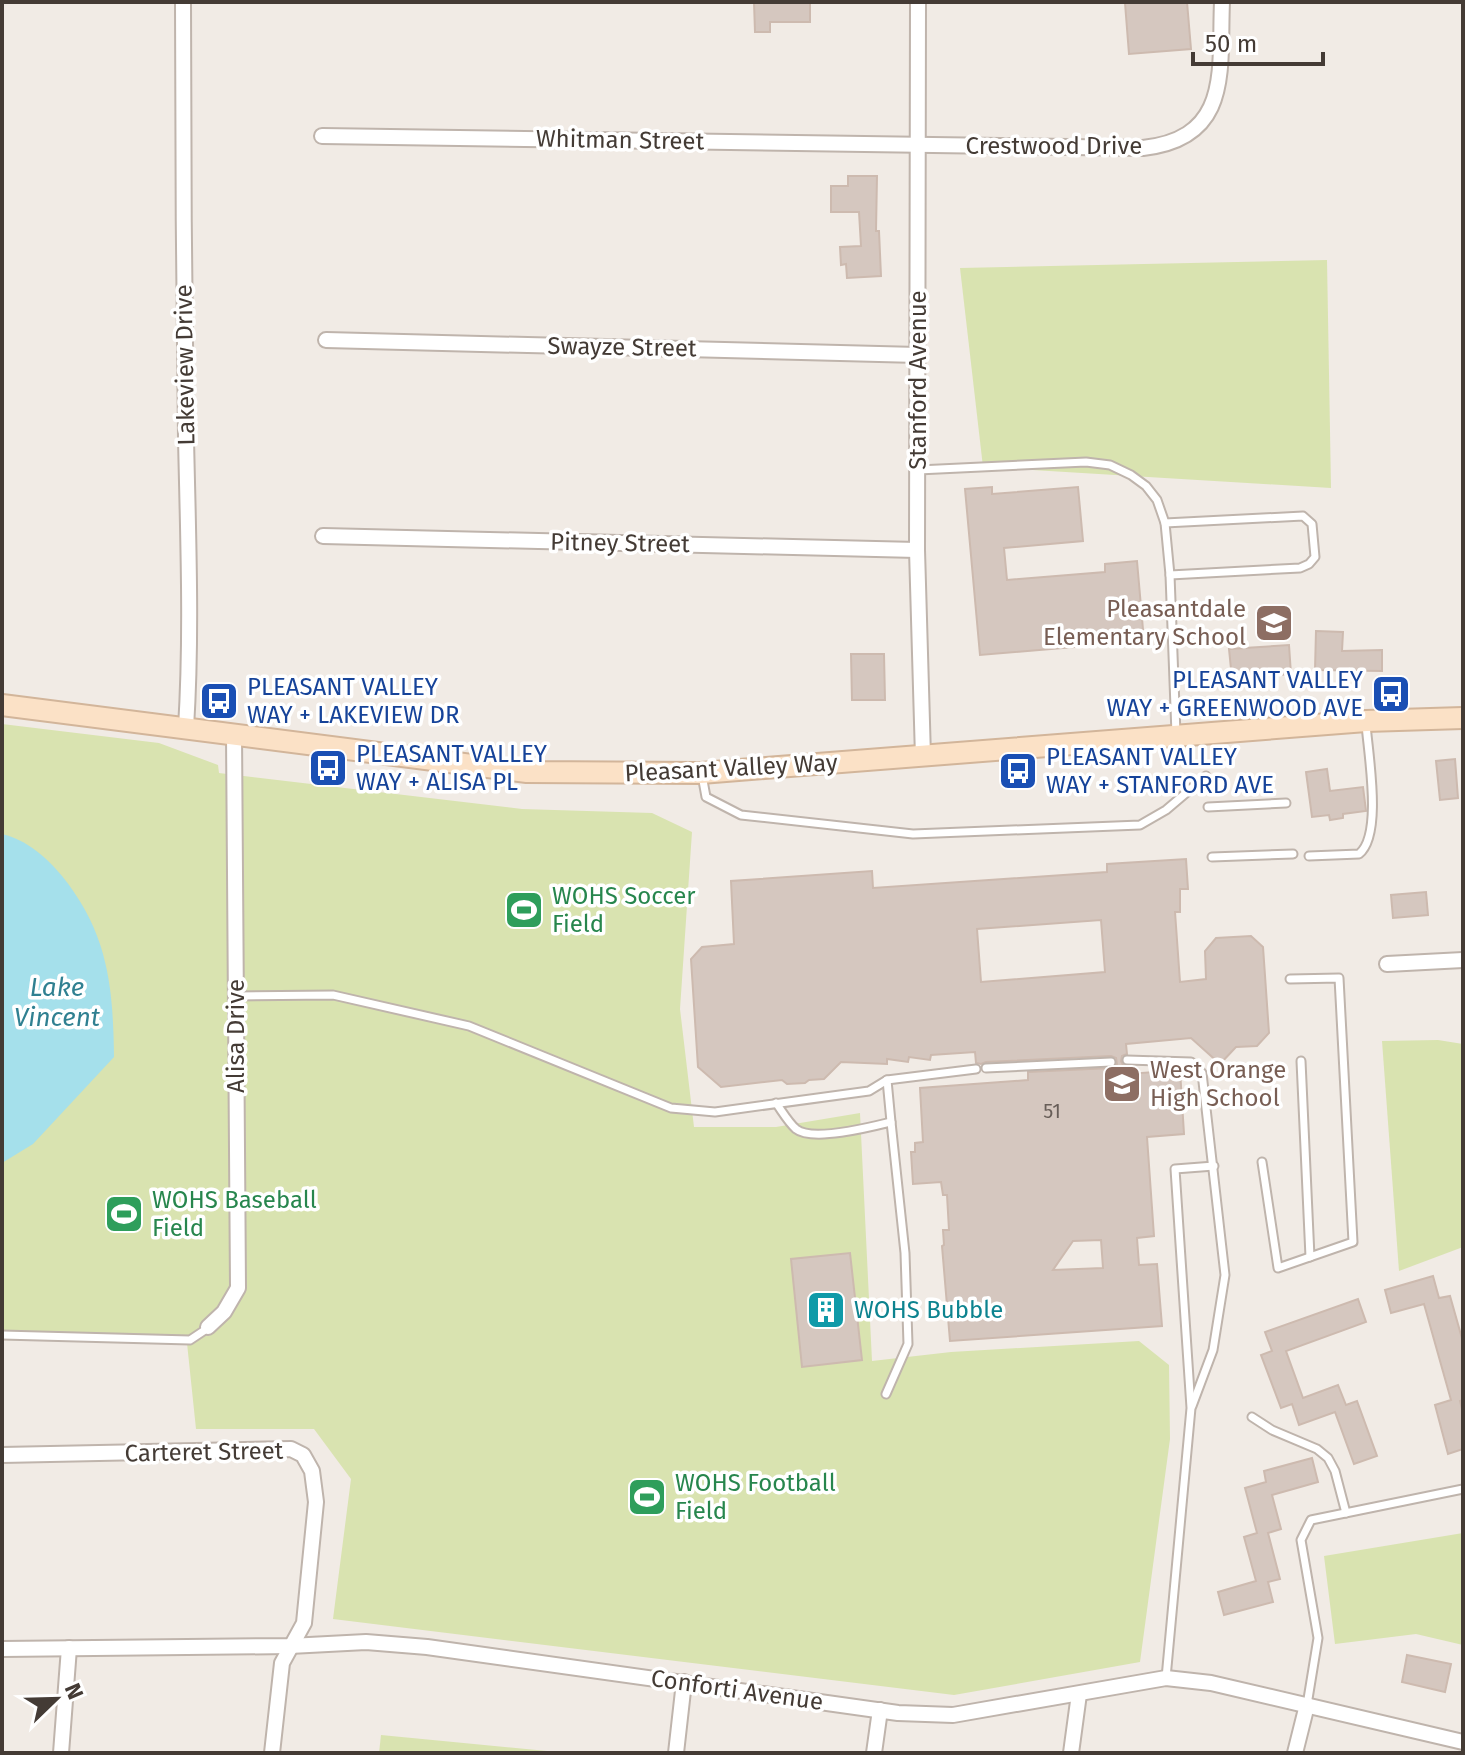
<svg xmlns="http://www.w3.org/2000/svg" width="1465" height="1755" viewBox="0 0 1465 1755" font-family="'Fira Sans',sans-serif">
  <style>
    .green { fill: #d9e3b0 }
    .water { fill: #a5e0eb }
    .building { fill: #d5c7bf; stroke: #cdbaaf; stroke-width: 2; fill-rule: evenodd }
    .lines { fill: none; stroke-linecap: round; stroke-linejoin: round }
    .service-casing { stroke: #bfb4ac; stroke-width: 11 }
    .minor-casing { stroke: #bfb4ac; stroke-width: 18 }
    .secondary-casing { stroke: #d2b59a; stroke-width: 24 }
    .service { stroke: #fff; stroke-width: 7 }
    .minor { stroke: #fff; stroke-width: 14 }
    .secondary { stroke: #fbe1c6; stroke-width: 20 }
    .labels { text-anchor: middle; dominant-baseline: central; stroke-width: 7; stroke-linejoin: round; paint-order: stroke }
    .number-label { font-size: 20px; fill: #685e58 }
    .street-label { font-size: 24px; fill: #443b35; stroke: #fff }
    .education-label { font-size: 24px; fill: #785e54; stroke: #fff; text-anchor: end }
    .transit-label { font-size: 24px; fill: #164399; stroke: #fff; text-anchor: start }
    .leisure-label { font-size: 24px; fill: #27864d; stroke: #fff; text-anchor: start }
    .culture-label { font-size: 24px; fill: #0d838f; stroke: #fff; text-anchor: start }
    .water-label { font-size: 26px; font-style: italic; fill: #308091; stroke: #fff }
  </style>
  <rect width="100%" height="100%" fill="#f1ebe5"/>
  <g class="green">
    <path d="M1327,260L1331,488L983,467L960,268Z"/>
    <path d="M2,724L159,743L218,765L219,773L522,809L652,813L692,832L680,1009L694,1127H776L860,1113L872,1361L951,1352L1139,1341L1169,1365L1170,1439L1140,1662L954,1695L333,1619L351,1479L314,1429H196L187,1343L2,1340Z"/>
    <path d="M1438,1040L1463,1044V1247L1399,1271L1382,1041Z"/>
    <path d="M1463,1533V1645L1416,1634L1335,1644L1324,1556Z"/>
    <path d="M381,1735L568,1753H379Z"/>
  </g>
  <path class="water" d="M2,834C27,840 46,857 62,876C108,933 113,986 114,1057L33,1144L2,1163Z"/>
  <g class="building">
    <path d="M754,2H810V22H770V32H755Z"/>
    <path d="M1142,2H1187L1191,49L1129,54L1125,3Z"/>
    <path d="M848,176H877L876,231H879L881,276L847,278L846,264L841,265L840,247L861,246L859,212H831V186H848Z"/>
    <path d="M992,487V494L1078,487L1083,541L1004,548L1007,580L1105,572V564L1137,561L1144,641L980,655L965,489Z"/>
    <path d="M1316,631L1343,632L1342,651L1382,650V671L1315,670Z"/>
    <path d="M1289,645L1291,674L1232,679L1229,649Z"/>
    <path d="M851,654H884L885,700H852Z"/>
    <path d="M1455,759L1458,798L1440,800L1436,761Z"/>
    <path d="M1327,769L1330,791L1363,787L1366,811L1343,814V818L1330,820L1329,815L1312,817L1306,772Z"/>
    <path d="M1186,859L1188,889H1180V912H1175L1180,982L1206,979L1205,951L1216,938L1251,936L1263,947L1269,1033L1257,1046L1236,1047L1220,1064L1191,1038L1126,1044L1127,1054L1122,1056L1121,1061L1123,1065L1128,1067L1129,1074L1180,1070L1184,1134L1147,1137L1154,1236L1137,1238L1139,1265L1157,1264L1162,1326L950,1341L942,1246L944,1245L943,1230H949L947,1195H943L941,1182L913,1184L911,1152H915V1143L923,1142L920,1088L1028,1080V1072L1111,1068L1117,1064L1116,1058L1111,1056L986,1062L981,1064L976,1063L975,1052L931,1055L930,1060L909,1057L908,1062L887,1059V1064L841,1062L824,1079L809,1080L805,1083L787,1084L782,1080L721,1087L698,1067L691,959L702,947L734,944L731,881L872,871L873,888L1107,872V864ZM1101,920L1105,972L981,982L977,929ZM1101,1240L1103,1268L1053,1270L1073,1241Z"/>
    <path d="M1426,892L1428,915L1393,918L1391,895Z"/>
    <path d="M850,1253L862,1360L802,1367L791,1259Z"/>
    <path d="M1433,1276L1439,1298L1450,1296L1463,1342V1400L1460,1401L1463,1413V1449L1448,1454L1435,1405L1451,1400L1424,1304L1391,1313L1385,1290Z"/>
    <path d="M1358,1299L1366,1322L1286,1351L1303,1398L1338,1385L1346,1405L1357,1401L1377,1456L1354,1464L1335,1412L1299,1425L1292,1404L1281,1408L1261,1355L1272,1351L1265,1332Z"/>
    <path d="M1312,1458L1318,1482L1272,1495L1281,1529L1268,1533L1280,1579L1268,1582L1273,1602L1224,1615L1218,1592L1256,1581L1244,1537L1257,1533L1245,1488L1266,1482L1264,1471Z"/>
    <path d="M1407,1655L1451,1664L1445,1692L1402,1682Z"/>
  </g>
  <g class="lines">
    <defs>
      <g id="service">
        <path d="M918,470L1086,462L1110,465L1131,475L1146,486L1157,500L1165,523L1170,575L1176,734"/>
        <path d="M1165,523L1303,516L1312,524L1315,557L1309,564L1300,568L1170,575"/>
        <path d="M702,775L706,797L741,815L913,834L1140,825L1166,810L1206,776"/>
        <path d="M1208,807L1286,803"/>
        <path d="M1309,856L1359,854C1383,835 1368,753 1366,724"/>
        <path d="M1212,857L1293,854"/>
        <path d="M236,996L333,995L469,1026L671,1108L715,1112L869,1091L887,1080L976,1069"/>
        <path d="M1127,1060L1191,1062L1202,1073L1225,1275L1213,1350L1192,1406"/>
        <path d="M1301,1061L1310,1257"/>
        <path d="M986,1068L1111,1062"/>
        <path d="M887,1080L891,1122"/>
        <path d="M776,1103C782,1111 788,1122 796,1129C812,1142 871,1127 891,1122L905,1253L908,1344L886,1394"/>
        <path d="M1262,1162L1278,1268L1353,1242L1339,978L1290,979"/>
        <path d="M2,1335L190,1340L208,1328"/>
        <path d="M1252,1417L1272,1430L1317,1449L1328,1458L1335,1471L1346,1513"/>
        <path d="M1166,1678L1191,1408L1175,1169L1214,1166"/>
        <path d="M1307,1705L1318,1638L1301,1540L1311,1520L1463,1489"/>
      </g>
      <g id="minor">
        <path d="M183,2C183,147 184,293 186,438C188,535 192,632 186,728"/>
        <path d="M918,2L917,550L923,757"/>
        <path d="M322,136L1143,148C1232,138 1219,70 1222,2"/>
        <path d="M326,340L918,355"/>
        <path d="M323,536L917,550"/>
        <path d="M1387,964L1463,960"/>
        <path d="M208,1327L224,1312L238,1288L234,734"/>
        <path d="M2,1455L291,1449L303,1455L312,1471L316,1502L304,1623L282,1663L272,1753"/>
        <path d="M2,1649L290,1646L366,1642L427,1647L898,1713L953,1715L1166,1678L1211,1683L1463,1742"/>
        <path d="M61,1753L69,1648"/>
        <path d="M676,1753L684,1682"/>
        <path d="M874,1753L880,1710"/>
        <path d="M1071,1753L1079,1694"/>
        <path d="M1295,1753L1307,1705"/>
      </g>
      <path id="secondary" d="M2,705L527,772L701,773L1366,721L1463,718"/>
    </defs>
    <use href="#service" class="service-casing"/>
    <use href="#minor" class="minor-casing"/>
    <use href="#secondary" class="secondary-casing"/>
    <use href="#service" class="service"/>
    <use href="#minor" class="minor"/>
    <use href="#secondary" class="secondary"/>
  </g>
  <defs>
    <symbol id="school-square" viewBox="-11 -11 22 22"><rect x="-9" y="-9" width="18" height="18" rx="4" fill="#8d6e63" stroke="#fff"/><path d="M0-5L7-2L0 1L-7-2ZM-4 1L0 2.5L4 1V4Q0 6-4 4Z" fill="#fff"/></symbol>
    <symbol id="bus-square" viewBox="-11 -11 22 22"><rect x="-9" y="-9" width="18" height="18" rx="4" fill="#1a4fb4" stroke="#fff"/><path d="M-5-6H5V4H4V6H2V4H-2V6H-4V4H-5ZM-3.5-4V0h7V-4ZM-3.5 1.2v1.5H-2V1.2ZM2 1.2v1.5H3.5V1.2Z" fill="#fff"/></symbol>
    <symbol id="stadium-square" viewBox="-11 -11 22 22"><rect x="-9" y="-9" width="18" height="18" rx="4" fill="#2e9e5b" stroke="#fff"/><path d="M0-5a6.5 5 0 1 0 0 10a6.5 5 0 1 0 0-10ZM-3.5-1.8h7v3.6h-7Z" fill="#fff"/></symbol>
    <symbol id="building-square" viewBox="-11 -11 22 22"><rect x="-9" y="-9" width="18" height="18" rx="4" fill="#0f9aa8" stroke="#fff"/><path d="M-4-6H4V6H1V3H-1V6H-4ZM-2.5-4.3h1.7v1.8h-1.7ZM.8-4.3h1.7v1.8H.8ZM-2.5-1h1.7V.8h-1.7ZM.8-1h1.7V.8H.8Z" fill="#fff"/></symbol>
  </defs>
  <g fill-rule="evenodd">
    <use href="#school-square" x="1252" y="601" width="44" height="44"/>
    <use href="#bus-square" x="1369" y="672" width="44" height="44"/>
    <use href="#bus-square" x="197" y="679" width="44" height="44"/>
    <use href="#bus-square" x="306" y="746" width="44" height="44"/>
    <use href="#bus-square" x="996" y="749" width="44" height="44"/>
    <use href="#stadium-square" x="502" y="888" width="44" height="44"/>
    <use href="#school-square" x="1100" y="1062" width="44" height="44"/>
    <use href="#stadium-square" x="102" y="1192" width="44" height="44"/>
    <use href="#building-square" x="804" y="1288" width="44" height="44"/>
    <use href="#stadium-square" x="625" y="1475" width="44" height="44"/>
  </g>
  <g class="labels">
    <g class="number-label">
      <text x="1052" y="1111">51</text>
    </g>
    <g class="street-label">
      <text transform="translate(620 140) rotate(1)">Whitman Street</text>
      <text x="1054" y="146">Crestwood Drive</text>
      <text transform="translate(622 347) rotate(1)">Swayze Street</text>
      <text transform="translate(185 365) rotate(-91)">Lakeview Drive</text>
      <text transform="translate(918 380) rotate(-90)">Stanford Avenue</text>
      <text transform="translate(620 543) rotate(1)">Pitney Street</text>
      <text transform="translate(731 768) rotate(-3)">Pleasant Valley Way</text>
      <text transform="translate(236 1036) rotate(-90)">Alisa Drive</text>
      <text transform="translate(204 1452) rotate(-1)">Carteret Street</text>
      <text transform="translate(737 1690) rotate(8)">Conforti Avenue</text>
    </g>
    <g class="education-label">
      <text x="1246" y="609">Pleasantdale<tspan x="1246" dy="28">Elementary School</tspan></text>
      <text x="1150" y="1070" text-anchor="start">West Orange<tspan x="1150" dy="28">High School</tspan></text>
    </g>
    <g class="transit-label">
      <text x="1363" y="680" text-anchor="end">PLEASANT VALLEY<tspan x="1363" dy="28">WAY + GREENWOOD AVE</tspan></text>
      <text x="247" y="687">PLEASANT VALLEY<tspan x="247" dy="28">WAY + LAKEVIEW DR</tspan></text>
      <text x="356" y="754">PLEASANT VALLEY<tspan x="356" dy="28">WAY + ALISA PL</tspan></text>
      <text x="1046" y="757">PLEASANT VALLEY<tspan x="1046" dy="28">WAY + STANFORD AVE</tspan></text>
    </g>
    <g class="leisure-label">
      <text x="552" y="896">WOHS Soccer<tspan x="552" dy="28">Field</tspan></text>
      <text x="152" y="1200">WOHS Baseball<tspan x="152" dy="28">Field</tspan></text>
      <text x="675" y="1483">WOHS Football<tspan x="675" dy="28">Field</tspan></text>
    </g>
    <g class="culture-label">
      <text x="854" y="1310">WOHS Bubble</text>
    </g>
    <g class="water-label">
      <text x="57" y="987">Lake<tspan x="57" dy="30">Vincent</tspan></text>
    </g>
  </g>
  <rect width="1465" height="1755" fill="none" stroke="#443b35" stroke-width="8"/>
  <g transform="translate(56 1699) rotate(67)" stroke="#ffffff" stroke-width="6" paint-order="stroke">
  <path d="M0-6L14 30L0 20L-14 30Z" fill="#443b35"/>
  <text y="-12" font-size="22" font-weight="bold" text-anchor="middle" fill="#443b35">N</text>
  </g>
  <path d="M1193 52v12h130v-12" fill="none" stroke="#443b35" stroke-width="4"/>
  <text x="1205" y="52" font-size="24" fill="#443b35" stroke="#ffffff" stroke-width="6" paint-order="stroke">50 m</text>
</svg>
